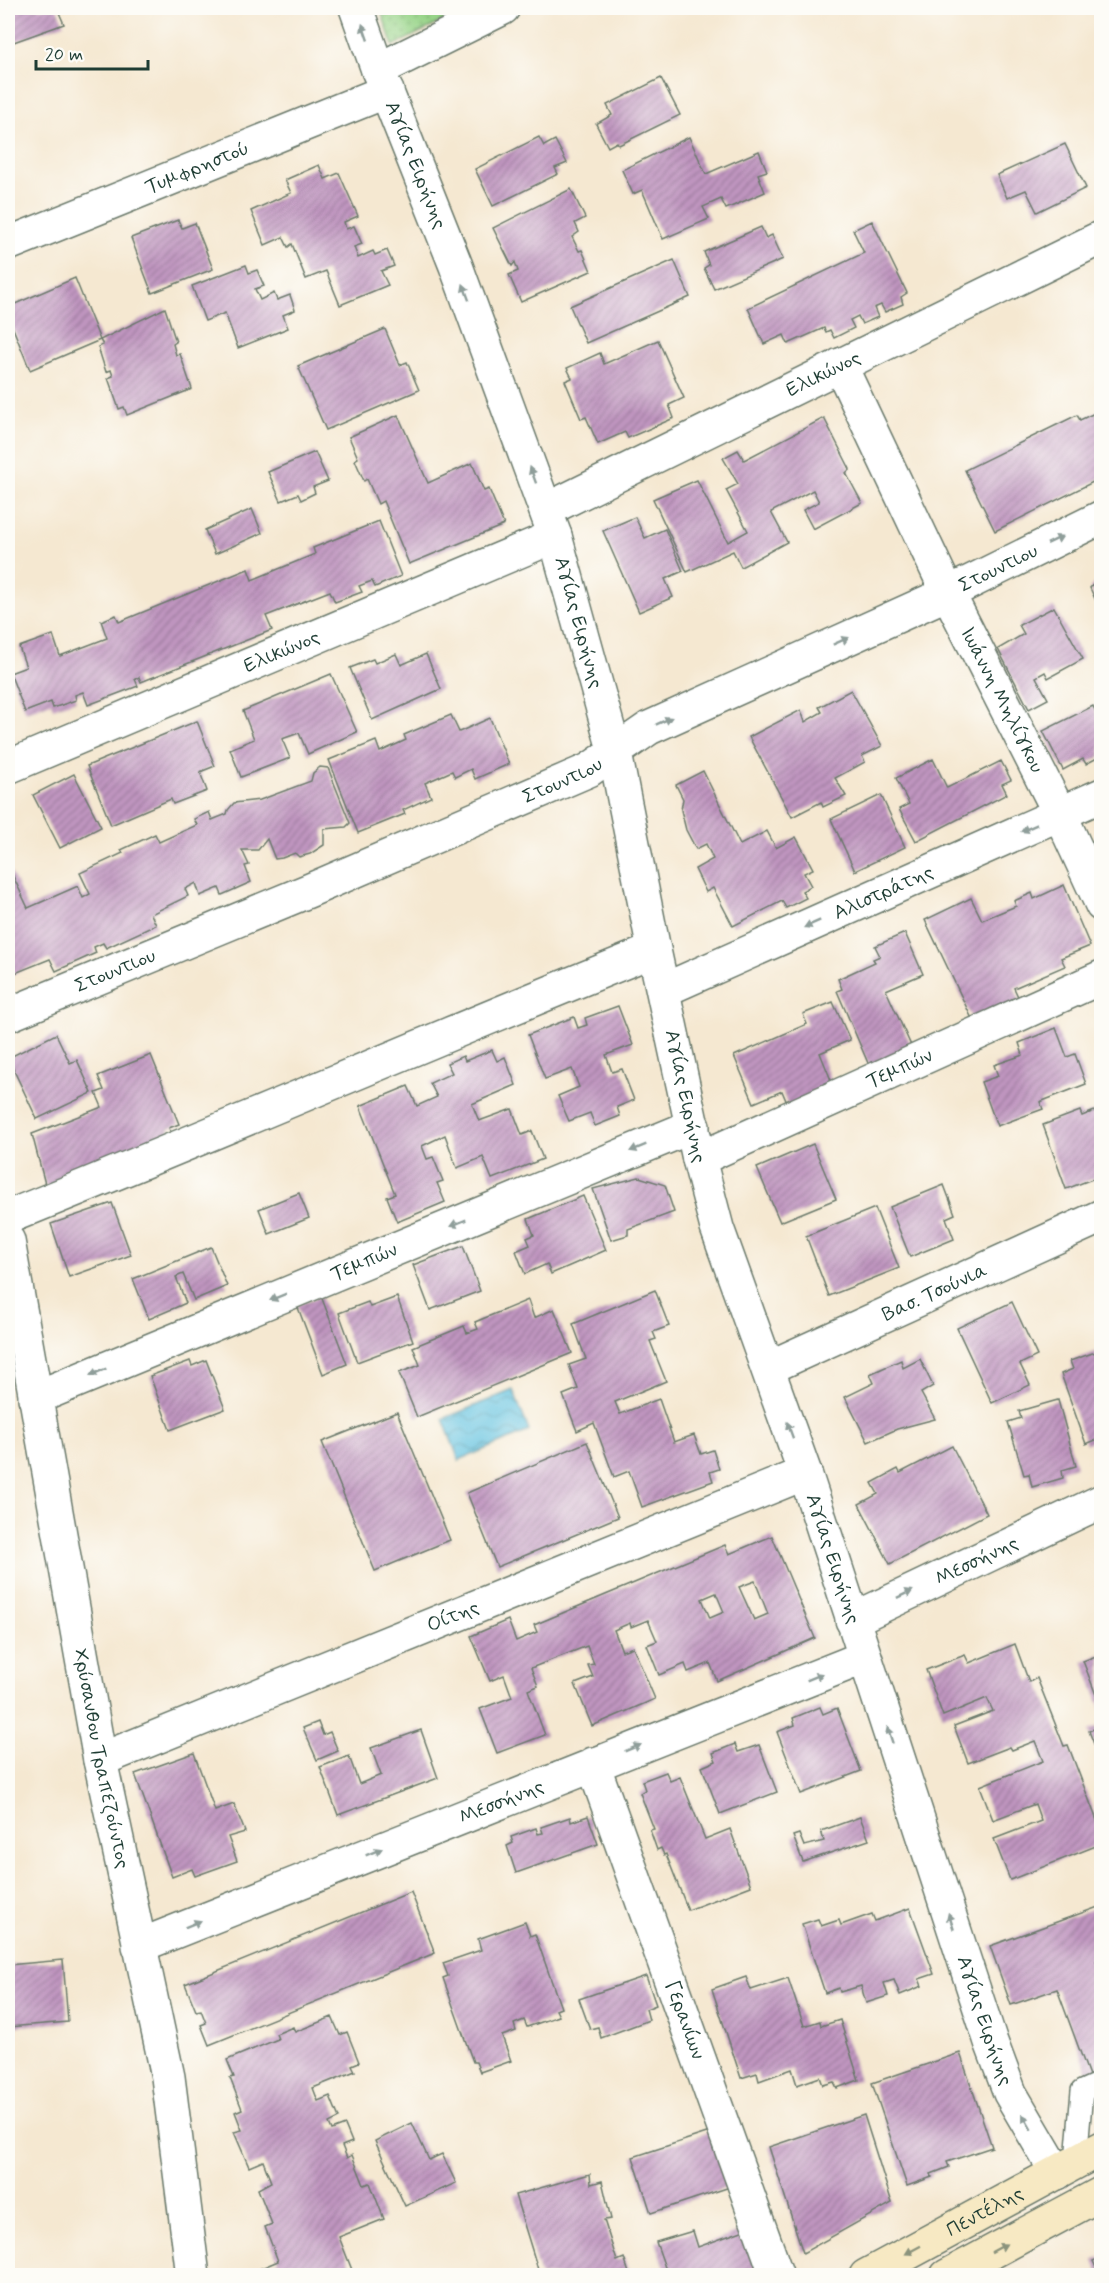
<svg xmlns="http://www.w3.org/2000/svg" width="1109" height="2283" viewBox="0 0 1109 2283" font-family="Mynerve,sans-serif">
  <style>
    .grass { fill: url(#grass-dots); stroke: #5b885e; stroke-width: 1.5 }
    .water { fill: url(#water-waves); stroke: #41808a; stroke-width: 1.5 }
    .building { fill: url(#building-hatch); fill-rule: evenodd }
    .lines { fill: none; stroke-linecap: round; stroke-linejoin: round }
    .lane-casing { stroke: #6a796b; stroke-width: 24 }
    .street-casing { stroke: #6a796b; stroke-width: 36 }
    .secondary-casing { stroke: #6a796b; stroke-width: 36 }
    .lane { stroke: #fff; stroke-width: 21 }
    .street { stroke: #fff; stroke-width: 33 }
    .secondary { stroke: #f7e9c3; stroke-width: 33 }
    .oneway { fill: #8f9e9a }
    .oneway2 { fill: #8b937c }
    .labels { text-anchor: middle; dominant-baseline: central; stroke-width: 4.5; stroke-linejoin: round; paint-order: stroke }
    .street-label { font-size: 20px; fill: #1f3d34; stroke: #fdfcf7 }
  </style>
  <defs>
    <pattern id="grass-dots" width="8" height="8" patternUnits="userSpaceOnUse" patternTransform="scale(1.5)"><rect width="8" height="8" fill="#97d488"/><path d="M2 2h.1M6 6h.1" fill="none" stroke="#7bad70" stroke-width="1.8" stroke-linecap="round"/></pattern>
    <pattern id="water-waves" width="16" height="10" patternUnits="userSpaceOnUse" patternTransform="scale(1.5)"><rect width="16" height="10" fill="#63c3e1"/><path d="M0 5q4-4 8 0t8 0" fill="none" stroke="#51a0b7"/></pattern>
    <pattern id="building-hatch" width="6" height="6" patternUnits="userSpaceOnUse" patternTransform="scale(1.5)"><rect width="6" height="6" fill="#c095c0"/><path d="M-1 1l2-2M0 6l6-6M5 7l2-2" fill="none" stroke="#9b7b9d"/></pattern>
  </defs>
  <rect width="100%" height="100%" fill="#fdfcf7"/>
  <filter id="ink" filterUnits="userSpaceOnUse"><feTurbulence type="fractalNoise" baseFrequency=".0167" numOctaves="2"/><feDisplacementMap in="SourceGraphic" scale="12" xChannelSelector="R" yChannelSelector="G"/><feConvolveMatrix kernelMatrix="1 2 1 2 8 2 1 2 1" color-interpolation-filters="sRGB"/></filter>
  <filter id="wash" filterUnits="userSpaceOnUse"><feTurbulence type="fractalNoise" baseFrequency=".008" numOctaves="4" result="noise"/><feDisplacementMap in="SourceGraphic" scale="24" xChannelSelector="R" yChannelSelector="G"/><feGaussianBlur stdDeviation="1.35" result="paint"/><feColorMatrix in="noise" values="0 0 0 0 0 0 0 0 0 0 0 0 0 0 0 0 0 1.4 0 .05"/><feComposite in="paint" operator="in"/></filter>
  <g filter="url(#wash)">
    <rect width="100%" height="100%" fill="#f5e8d1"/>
    <path class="grass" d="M380,8H469L393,46Z"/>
    <path class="water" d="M513,1390L529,1431L459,1460L443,1419Z"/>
    <g id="blocks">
      <g class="building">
        <path d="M22,8H57L64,24L11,43L8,33V13Z"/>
        <path d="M661,78L680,115L619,145L617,142L608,147L596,124L612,115L607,105Z"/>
        <path d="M539,137L544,146L555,140L567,163L555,168L558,174L493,206L475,169Z"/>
        <path d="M689,137L706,174L759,151L767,171L758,174L765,192L726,209L721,199L703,207L709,219L663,239L642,190L633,194L622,170Z"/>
        <path d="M1065,144L1086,188L1037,212L1026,190L1007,198L997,175Z"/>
        <path d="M319,165L325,179L339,173L358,216L344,222L346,229L354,226L362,244L354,247L358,258L373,251L375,255L387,250L394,266L381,271L388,285L340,305L326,271L306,279L292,244L288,247L283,237L265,245L251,211L291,193L285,180Z"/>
        <path d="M571,189L585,218L575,223L579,232L572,237L579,251L582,250L591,271L521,302L509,275L518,271L515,262L512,266L493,228Z"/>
        <path d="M178,220L182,228L195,223L213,269L152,293L131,238Z"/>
        <path d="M872,221L907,293L901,297L903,304L885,312L881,305L874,308L878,317L862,324L858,316L850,320L854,328L834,338L830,330L826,332L824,328L788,344L784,335L764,344L748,308L864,253L853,230Z"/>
        <path d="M761,227L766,238L772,235L783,259L714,289L704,268L709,265L704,252Z"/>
        <path d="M674,260L690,297L586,343L570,306Z"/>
        <path d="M246,265L249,273L257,270L264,286L255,289L260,300L274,293L277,300L290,295L295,310L283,315L288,328L238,348L225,313L205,321L192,286Z"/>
        <path d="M75,278L100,340L30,370L8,316V307Z"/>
        <path d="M165,308L176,342L173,344L176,355L180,354L192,389L127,415L124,407L119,409L108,378L113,376L111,370L106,372L98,347L103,345L100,340Z"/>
        <path d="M385,329L400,365L407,362L419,390L326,430L298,366Z"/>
        <path d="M658,340L684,398L669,405L674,418L628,438L625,432L598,444L586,417L581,419L565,381L572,378L567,368L600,353L604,364Z"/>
        <path d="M1101,410V478L995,531L965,470L1077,415L1080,420Z"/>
        <path d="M398,415L428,483L472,463L484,491L489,489L504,525L409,564L383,501L378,504L367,479L364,481L355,460L358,458L349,437Z"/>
        <path d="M824,418L850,469L846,473L862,503L813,529L803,510L819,502L813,490L771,512L787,542L741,567L733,551L687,572L653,499L697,480L728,542L748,531L726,490L738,484L723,458L738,450L744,460Z"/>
        <path d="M315,452L328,481L313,487L315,493L301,500L298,494L281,501L268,472Z"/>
        <path d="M252,509L262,533L215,554L205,530Z"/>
        <path d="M635,517L645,538L665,529L683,571L665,579L673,597L639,612L603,531Z"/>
        <path d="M379,521L401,576L375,587L372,581L359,586L362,592L335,602L330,591L266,616L272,630L141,682L139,677L135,679L138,686L88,705L83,692L75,695L76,700L53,708L51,702L25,712L10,673L26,667L19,647L53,635L60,656L107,638L101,621L116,615L119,622L248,569L252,580L315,554L313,548Z"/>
        <path d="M1101,576V612L1090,588Z"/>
        <path d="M1054,607L1083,659L1048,678L1045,672L1036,677L1048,699L1029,709L998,649L1024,634L1019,625Z"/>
        <path d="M396,654L401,665L426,654L441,689L372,720L350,668L373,659L375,663Z"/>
        <path d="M331,674L357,732L308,754L299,733L282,739L290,758L241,777L230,749L254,739L243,711Z"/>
        <path d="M851,690L882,746L862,756L865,762L835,778L846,796L823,807L821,802L792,817L749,737L801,710L805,722L822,712L819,707Z"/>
        <path d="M1093,706L1101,723V756L1086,764L1083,759L1063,770L1043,731Z"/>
        <path d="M451,715L459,732L490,718L509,764L475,779L471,769L455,777L452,771L425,783L431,797L403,810L405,814L358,833L329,760L376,741L380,752L406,740L404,735Z"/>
        <path d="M197,721L215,766L200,772L207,791L173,804L171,799L111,825L87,766Z"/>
        <path d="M933,759L947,788L1001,761L1011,780L1002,784L1007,794L916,841L899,809L909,804L896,778Z"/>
        <path d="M320,767L328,768L350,823L346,827L324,829V845L310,854L299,857L295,853L282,858L275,859L267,839L258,850H242L249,865L245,866L251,882L222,895L219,888L200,896L196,883L185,889L188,896L151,914L156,925L106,948L103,943L94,947L96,953L56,971L50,959L8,976V873L11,872L28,908L78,886L83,898L90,894L80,873L123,853L121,850L155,834L159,842L197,825L194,819L209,812L212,820L227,814L228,810L234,803L260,800L311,781L313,773Z"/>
        <path d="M703,771L740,845L767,831L776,848L796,837L813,869L804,873L811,886L802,891L806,898L786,908L782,901L733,926L713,888L706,892L695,869L713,859L706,844L696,849L686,830L681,810L683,799L676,785Z"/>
        <path d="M74,774L101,827L60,848L33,795Z"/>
        <path d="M881,795L905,847L855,871L831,819Z"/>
        <path d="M1064,885L1090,946L1061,958L1065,966L1014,988L1020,1001L974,1023L925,920L971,898L982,920L1016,906L1014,901L1032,893L1034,899Z"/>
        <path d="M905,933L923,974L886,990L912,1048L871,1070L837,991L842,989L838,979L875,962L873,959L880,956L875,946Z"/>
        <path d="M833,1002L850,1040L820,1053L835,1090L790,1110L782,1091L754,1103L734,1056L807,1024L803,1014Z"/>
        <path d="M618,1006L633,1045L606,1055L612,1072L622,1069L634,1100L617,1107L620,1116L595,1126L590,1113L569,1121L558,1096L579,1087L572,1069L545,1079L528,1035L574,1017L578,1028L587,1025L585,1018Z"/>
        <path d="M1056,1028L1067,1057L1075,1054L1086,1084L1040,1102L1043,1109L997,1126L981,1082L998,1076L994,1065L1023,1055L1019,1043Z"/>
        <path d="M56,1034L70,1063L77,1060L92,1093L37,1119L8,1058Z"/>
        <path d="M492,1050L497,1061L505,1057L516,1085L472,1104L479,1121L512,1109L522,1135L532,1131L543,1159L492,1179L483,1157L457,1168L445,1135L422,1146L427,1159L433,1157L443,1181L437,1183L445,1202L397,1222L387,1197L395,1194L360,1106L408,1086L417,1106L437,1097L430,1083L452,1073L447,1063L463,1056L465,1061Z"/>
        <path d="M151,1055L179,1124L169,1128L172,1137L46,1188L32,1134L102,1107L96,1093L104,1090L98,1076Z"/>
        <path d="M1097,1110L1101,1122V1180L1096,1182L1095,1178L1066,1189L1043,1125L1080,1111L1082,1116Z"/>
        <path d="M813,1144L836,1199L780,1222L757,1168Z"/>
        <path d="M639,1177L665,1185L674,1212L628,1229V1235L611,1240L593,1189Z"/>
        <path d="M944,1185L955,1214L946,1218L954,1239L910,1257L890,1207Z"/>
        <path d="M299,1193L309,1218L269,1234L259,1209Z"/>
        <path d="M583,1196L606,1250L551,1274L547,1264L525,1274L516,1251L530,1245L527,1238L534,1235L528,1219Z"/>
        <path d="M112,1203L131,1255L69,1277L51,1224Z"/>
        <path d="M875,1208L899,1268L829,1296L806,1236Z"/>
        <path d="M463,1246L480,1291L430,1310L413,1265Z"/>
        <path d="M211,1247L227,1286L194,1300L183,1274L176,1277L186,1303L149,1319L133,1279Z"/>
        <path d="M655,1290L669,1326L653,1332L656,1339L650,1341L666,1381L615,1402L620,1414L659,1399L674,1442L694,1435L701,1454L713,1450L719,1469L710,1472L713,1481L642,1507L629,1471L614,1477L594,1423L577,1431L563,1395L578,1389L569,1365L586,1359L573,1324Z"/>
        <path d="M321,1296L347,1364L323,1374L297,1305Z"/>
        <path d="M397,1297L413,1341L357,1362L339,1313L368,1302L370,1307Z"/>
        <path d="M528,1300L534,1318L554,1309L572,1353L417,1417L399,1373L420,1365L413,1347L464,1326L467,1333L478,1329L475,1322Z"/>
        <path d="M1012,1302L1037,1356L1020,1364L1030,1385L992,1403L957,1328Z"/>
        <path d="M1101,1350V1438L1086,1444L1061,1374L1073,1369L1070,1361Z"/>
        <path d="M920,1359L933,1386L921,1393L935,1419L897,1429L868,1442L845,1397L874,1383L870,1374L901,1360L903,1368Z"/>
        <path d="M206,1360L225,1409L170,1430L150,1376L190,1361L192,1366Z"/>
        <path d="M1058,1400L1076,1466L1062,1470L1063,1478L1032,1487L1029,1474L1024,1475L1008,1422L1021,1418L1019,1411Z"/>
        <path d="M397,1412L450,1540L375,1571L322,1442Z"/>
        <path d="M587,1442L618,1517L497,1567L467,1493Z"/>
        <path d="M952,1446L987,1514L890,1564L859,1504L878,1494L872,1483L898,1469L900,1473Z"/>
        <path d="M772,1536L815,1638L717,1681L710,1663L688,1672L685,1664L659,1675L647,1645L657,1641L648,1620L631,1627L630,1623L614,1630L622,1651L633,1647L655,1699L592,1726L575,1684L593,1677L588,1665L594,1664L587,1646L531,1668L538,1686L528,1690L545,1735L497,1753L480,1709L512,1697L504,1675L490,1681L471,1636L508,1620L516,1641L537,1632L534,1625L725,1545L729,1554ZM755,1581L768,1614L754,1620L739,1587ZM716,1593L724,1612L710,1618L702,1599Z"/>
        <path d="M1015,1644L1029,1682L1037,1678L1064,1746L1068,1745L1101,1831V1844L1010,1880L994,1839L1041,1821L1035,1804L993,1820L980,1786L1043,1761L1035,1741L1012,1750L1010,1747L968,1763L954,1726L993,1711L987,1698L943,1716L926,1670L965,1655L969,1663Z"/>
        <path d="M1101,1654V1708L1083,1661Z"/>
        <path d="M820,1707L823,1714L837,1708L861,1771L801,1794L777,1732L795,1725L793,1718Z"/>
        <path d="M318,1722L323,1735L330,1732L338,1751L317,1760L303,1728Z"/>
        <path d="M1101,1726V1762L1089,1731Z"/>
        <path d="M421,1730L438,1778L338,1815L320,1767L349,1756L359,1784L381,1775L371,1748Z"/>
        <path d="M735,1744L738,1752L759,1745L777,1792L720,1814L702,1767L716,1761L713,1753Z"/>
        <path d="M194,1753L215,1811L234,1804L245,1832L228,1837L237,1861L195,1876L192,1869L172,1877L135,1774Z"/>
        <path d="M666,1772L670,1781L680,1777L705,1839L730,1829L751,1886L688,1910L666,1854L664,1855L661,1848L657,1850L650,1830L654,1829L640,1793L645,1790L642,1781Z"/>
        <path d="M588,1816L598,1844L516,1873L507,1846L513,1843L511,1837L536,1828L538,1834L543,1833L541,1827L570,1817L571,1822Z"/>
        <path d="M860,1817L869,1840L803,1862L793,1836L799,1834L804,1846L824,1841L821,1831Z"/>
        <path d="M411,1892L435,1953L209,2045L201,2025L206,2023L201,2010L196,2011L185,1984Z"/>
        <path d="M1101,1906V1959L1096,1961L1101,1974V2098L1098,2100L1057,1989L1011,2005L990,1946Z"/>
        <path d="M910,1908L934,1974L919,1979L922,1986L900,1995L894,1980L884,1983L888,1996L866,2003L861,1986L840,1992L839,1988L825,1993L802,1924L818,1919L821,1926L839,1920L841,1925L872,1914L875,1921Z"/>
        <path d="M525,1922L530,1936L535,1934L561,2008L556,2010L559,2016L527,2027L524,2020L514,2024L516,2031L502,2036L511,2061L480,2072L476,2062H473L443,1978L448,1976L443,1963L481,1950L478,1939Z"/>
        <path d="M63,1960L68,2022L8,2027V1965Z"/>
        <path d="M646,1976L656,2005L646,2009L649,2020L601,2038L598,2027L590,2029L579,1999Z"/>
        <path d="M746,1977L751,1990L788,1978L804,2026L820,2021L821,2026L840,2020L859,2080L837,2088L834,2082L823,2085L820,2077L797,2085L792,2069L759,2081L757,2073L741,2078L712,1989Z"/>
        <path d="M332,2017L340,2035L347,2032L359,2062L352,2065L355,2071L313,2088L318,2101L330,2096L339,2118L329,2123L332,2130L345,2125L352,2142L342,2146L347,2158L352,2155L364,2185L370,2183L384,2219L339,2237L354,2275H245L278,2261L265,2227L272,2224L258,2189L271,2182L263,2161L249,2167L234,2132L242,2130L235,2112L242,2109L230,2078L234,2077L227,2060L278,2039L276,2034L293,2027L295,2032Z"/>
        <path d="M960,2053L992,2147L947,2162L949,2167L931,2174L932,2177L907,2186L872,2083Z"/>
        <path d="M864,2115L892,2203L803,2253L769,2147Z"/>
        <path d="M412,2123L429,2160L442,2154L456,2183L405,2206L375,2141Z"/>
        <path d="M716,2130L733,2186L651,2213L633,2157Z"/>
        <path d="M590,2174L591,2184L602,2181L611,2219L604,2220L617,2261L624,2258L630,2276H540L515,2195Z"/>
        <path d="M750,2228L767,2276H668L656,2242L693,2231L698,2247Z"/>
        <path d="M1101,2257V2276H1100L1093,2261Z"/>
      </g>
    </g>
  </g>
  <g filter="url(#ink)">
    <use href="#blocks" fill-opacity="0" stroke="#6a796b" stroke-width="1.5"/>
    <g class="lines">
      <defs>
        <path id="lane" d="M1076,2161L1082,2091L1102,2082"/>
        <g id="street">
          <path id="s1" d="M356,8L378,70L456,266L555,536L615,753L654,950L699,1159L717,1228L805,1473L991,2042L1010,2093L1057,2173"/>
          <path d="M378,70L503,8"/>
          <path id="s2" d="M8,244L387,91"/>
          <path id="s3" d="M840,365L948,593L1060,814L1102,905"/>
          <path id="s4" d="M546,510L1102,237"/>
          <path id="s5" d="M8,767L555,536"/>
          <path id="s6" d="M664,990L1102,795"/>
          <path id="s7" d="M8,1015L308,891L589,770L649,728L948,593L1102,517"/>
          <path id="s8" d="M699,1159L1102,977"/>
          <path d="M8,1217C224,1130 438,1037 654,950"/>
          <path id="s9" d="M8,1241L100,1760L168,2077L193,2276"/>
          <path id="s10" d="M768,1368L1102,1216"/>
          <path id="s11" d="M35,1398L693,1126"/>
          <path id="s12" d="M852,1620L1102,1501"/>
          <path id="s13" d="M100,1760L805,1473"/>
          <path id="s14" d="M593,1764L777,2276"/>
          <path id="s15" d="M139,1946L865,1657"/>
        </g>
        <g id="secondary">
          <path id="s16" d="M866,2276L1102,2148"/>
          <path d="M947,2276L1102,2193"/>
        </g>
      </defs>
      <use href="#lane" class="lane-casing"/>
      <use href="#street" class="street-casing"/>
      <use href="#secondary" class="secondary-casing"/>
      <use href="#lane" class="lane"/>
      <use href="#street" class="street"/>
      <use href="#secondary" class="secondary"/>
    </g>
    <defs><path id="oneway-solid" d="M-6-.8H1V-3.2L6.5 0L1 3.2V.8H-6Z" transform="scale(1.5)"/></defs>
    <g class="oneway">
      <use href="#oneway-solid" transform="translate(365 32) rotate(-109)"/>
      <use href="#oneway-solid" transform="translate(466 292) rotate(-110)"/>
      <use href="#oneway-solid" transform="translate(533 475) rotate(-110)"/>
      <use href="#oneway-solid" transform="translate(1055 540) rotate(-26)"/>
      <use href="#oneway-solid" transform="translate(841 641) rotate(-24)"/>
      <use href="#oneway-solid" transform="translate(664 721) rotate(-24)"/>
      <use href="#oneway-solid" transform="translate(1029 828) rotate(156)"/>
      <use href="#oneway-solid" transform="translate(812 924) rotate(156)"/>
      <use href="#oneway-solid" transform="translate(638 1148) rotate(158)"/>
      <use href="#oneway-solid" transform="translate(458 1223) rotate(158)"/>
      <use href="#oneway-solid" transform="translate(278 1297) rotate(158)"/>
      <use href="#oneway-solid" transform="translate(98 1372) rotate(158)"/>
      <use href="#oneway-solid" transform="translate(790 1430) rotate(-110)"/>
      <use href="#oneway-solid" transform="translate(905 1594) rotate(-25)"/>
      <use href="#oneway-solid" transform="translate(815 1677) rotate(-22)"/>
      <use href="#oneway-solid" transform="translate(890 1735) rotate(-108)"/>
      <use href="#oneway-solid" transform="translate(633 1748) rotate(-22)"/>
      <use href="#oneway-solid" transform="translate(374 1852) rotate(-22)"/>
      <use href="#oneway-solid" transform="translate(951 1921) rotate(-108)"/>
      <use href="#oneway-solid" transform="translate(193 1924) rotate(-22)"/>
      <use href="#oneway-solid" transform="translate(1027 2122) rotate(-120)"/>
    </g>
    <g class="oneway2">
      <use href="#oneway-solid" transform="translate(999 2248) rotate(-28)"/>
      <use href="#oneway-solid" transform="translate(913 2250) rotate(152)"/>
    </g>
  </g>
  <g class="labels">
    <g class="street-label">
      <text stroke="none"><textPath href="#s1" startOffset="168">Αγίας Ειρήνης</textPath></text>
      <text stroke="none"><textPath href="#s2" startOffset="204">Τυμφρηστού</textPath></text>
      <text stroke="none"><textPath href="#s4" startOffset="309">Ελικώνος</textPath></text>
      <text stroke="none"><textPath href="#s7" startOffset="1088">Στουντιου</textPath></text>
      <text stroke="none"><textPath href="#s1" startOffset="654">Αγίας Ειρήνης</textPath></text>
      <text stroke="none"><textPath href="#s5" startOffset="297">Ελικώνος</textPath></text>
      <text stroke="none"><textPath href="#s3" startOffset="372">Ιωάννη Μηλίγκου</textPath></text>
      <text stroke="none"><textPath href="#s7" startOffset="602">Στουντιου</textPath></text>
      <text stroke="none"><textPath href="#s6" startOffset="240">Αλιστράτης</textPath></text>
      <text stroke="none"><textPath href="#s7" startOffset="116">Στουντιου</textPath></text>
      <text stroke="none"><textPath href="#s8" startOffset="220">Τεμπών</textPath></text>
      <text stroke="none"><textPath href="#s1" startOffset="1140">Αγίας Ειρήνης</textPath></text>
      <text stroke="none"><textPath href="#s11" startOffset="356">Τεμπών</textPath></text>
      <text stroke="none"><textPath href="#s10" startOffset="183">Βασ. Τσούνια</textPath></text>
      <text stroke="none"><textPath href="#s1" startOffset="1626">Αγίας Ειρήνης</textPath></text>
      <text stroke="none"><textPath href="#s12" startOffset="138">Μεσσήνης</textPath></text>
      <text stroke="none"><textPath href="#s13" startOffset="381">Οίτης</textPath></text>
      <text stroke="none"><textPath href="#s9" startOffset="526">Χρύσανθου Τραπεζούντος</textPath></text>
      <text stroke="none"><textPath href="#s15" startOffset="390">Μεσσήνης</textPath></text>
      <text stroke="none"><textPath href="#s14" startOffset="272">Γερανίων</textPath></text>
      <text stroke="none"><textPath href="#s1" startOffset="2112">Αγίας Ειρήνης</textPath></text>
      <text stroke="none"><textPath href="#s16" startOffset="135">Πεντέλης</textPath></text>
    </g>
  </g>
  <rect width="1109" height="2283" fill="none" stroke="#fdfcf7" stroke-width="30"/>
  <path d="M36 60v9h112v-9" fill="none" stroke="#1f3d34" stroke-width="3"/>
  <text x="45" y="60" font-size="18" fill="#1f3d34" stroke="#fdfcf7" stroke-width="4.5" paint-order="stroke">20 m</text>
</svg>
